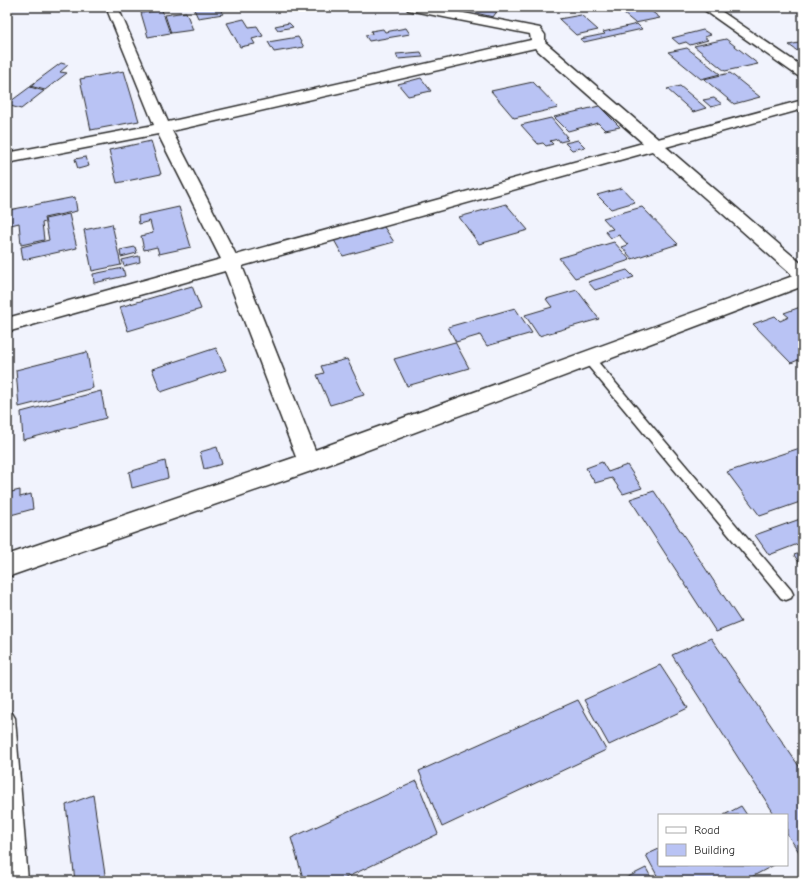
<svg xmlns="http://www.w3.org/2000/svg" width="810" height="888" viewBox="0 0 810 888" font-family="'Comic Neue',sans-serif">
  <style>
    .building { fill: #b9c3f4; stroke: #2b2b2b }
    .lines { fill: none; stroke-linecap: round; stroke-linejoin: round }
    .service-casing { stroke: #2b2b2b; stroke-width: 3 }
    .minor-casing { stroke: #2b2b2b; stroke-width: 3 }
    .service { fill: #fff; fill-rule: evenodd }
    .minor { fill: #fff; fill-rule: evenodd }
  </style>
  <rect width="100%" height="100%" fill="#f1f3fd"/>
  <filter id="ink" filterUnits="userSpaceOnUse"><feTurbulence type="fractalNoise" baseFrequency=".025" numOctaves="2"/><feDisplacementMap in="SourceGraphic" scale="8" xChannelSelector="R" yChannelSelector="G"/><feConvolveMatrix kernelMatrix="1 2 1 2 8 2 1 2 1" color-interpolation-filters="sRGB"/></filter>
  <g filter="url(#ink)">
    <g class="building">
      <path d="M193,7H219L223,14L198,18Z"/>
      <path d="M481,7H500L493,17L476,13Z"/>
      <path d="M629,7H646L660,18L635,23L618,9Z"/>
      <path d="M162,10L170,33L148,37L141,13Z"/>
      <path d="M186,12L193,30L171,33L165,15Z"/>
      <path d="M581,15L598,30L576,35L559,19Z"/>
      <path d="M244,19L249,27L257,26L263,36L252,39L255,44L240,47L227,23Z"/>
      <path d="M289,23L293,27L278,30L275,26Z"/>
      <path d="M637,24L642,29L584,42L580,39L605,34L603,32Z"/>
      <path d="M406,28L410,34L369,41L365,35L372,34L371,31L383,29L385,32Z"/>
      <path d="M703,30L711,35L704,37L708,40L690,45L686,42L679,44L672,38Z"/>
      <path d="M298,37L304,47L274,52L268,42Z"/>
      <path d="M726,39L758,64L725,71L694,46Z"/>
      <path d="M803,42V55L789,45Z"/>
      <path d="M687,48L720,74L701,79L668,52Z"/>
      <path d="M421,52L423,57L398,59L396,54Z"/>
      <path d="M61,63L68,65L60,72L67,73L45,90L30,86Z"/>
      <path d="M124,71L139,121L91,130L80,79Z"/>
      <path d="M730,73L760,97L734,104L704,79Z"/>
      <path d="M421,78L431,91L408,96L398,84Z"/>
      <path d="M533,82L558,108L514,118L491,91Z"/>
      <path d="M680,86L706,108L693,112L667,89Z"/>
      <path d="M30,87L44,91L21,109L7,105V104Z"/>
      <path d="M714,98L722,104L711,107L703,100Z"/>
      <path d="M599,106L620,127L605,130L598,123L568,131L554,117Z"/>
      <path d="M551,118L567,137H565L568,140L560,142L558,139L550,141L553,144L546,146L543,143L538,144L521,125Z"/>
      <path d="M578,140L585,147L572,150L565,143Z"/>
      <path d="M151,141L161,174L117,183L109,150Z"/>
      <path d="M86,157L89,166L78,169L75,159Z"/>
      <path d="M622,188L635,202L611,209L597,195Z"/>
      <path d="M75,197L77,211L44,218L45,222L42,223L44,240L21,245L19,223L11,225L9,210Z"/>
      <path d="M506,204L528,230L479,244L459,217Z"/>
      <path d="M179,207L191,247L159,254L157,247L144,250L141,236L153,233L150,221L139,224L138,216Z"/>
      <path d="M642,207L678,244L632,259L622,247L628,245L619,235L611,238L605,231L613,229L603,218Z"/>
      <path d="M69,214L77,248L23,260L21,247L49,240L45,219Z"/>
      <path d="M112,224L121,265L92,271L84,230Z"/>
      <path d="M384,227L394,242L343,256L334,240Z"/>
      <path d="M614,242L630,260L575,278L559,258Z"/>
      <path d="M135,247L137,253L121,257L120,250Z"/>
      <path d="M139,256L140,262L124,266L122,260Z"/>
      <path d="M123,268L125,276L94,283L93,274Z"/>
      <path d="M627,270L634,277L595,290L588,282Z"/>
      <path d="M192,286L201,309L128,331L120,307Z"/>
      <path d="M577,290L599,319L539,336L525,315L552,307L546,299Z"/>
      <path d="M803,306V358L791,363L753,324L775,316L780,321L789,317L784,313Z"/>
      <path d="M515,308L532,333L487,346L480,335L456,342L448,327Z"/>
      <path d="M455,342L469,368L407,386L394,359Z"/>
      <path d="M216,348L226,370L161,392L152,369Z"/>
      <path d="M87,352L93,388L19,407L16,370Z"/>
      <path d="M347,359L364,395L330,405L317,375L324,373L321,366Z"/>
      <path d="M101,391L106,418L23,440L21,412Z"/>
      <path d="M217,447L222,464L204,469L200,452Z"/>
      <path d="M803,447V501L760,516L727,472Z"/>
      <path d="M165,461L168,478L132,488L129,472Z"/>
      <path d="M602,462L608,472L627,465L642,488L623,494L612,478L595,483L586,468Z"/>
      <path d="M20,490V497L31,494L33,509L7,516V493Z"/>
      <path d="M654,491L741,622L716,632L630,499Z"/>
      <path d="M803,518V542L769,555L755,535Z"/>
      <path d="M803,552V568L794,555Z"/>
      <path d="M711,638L803,772V858L787,834V815H775L672,655Z"/>
      <path d="M660,665L688,708L609,745L584,700Z"/>
      <path d="M578,700L606,750L442,827L419,771Z"/>
      <path d="M417,781L438,834L339,881H304L291,838Z"/>
      <path d="M93,795L106,881H75L66,805Z"/>
      <path d="M741,806L747,815H724Z"/>
      <path d="M659,849V865H774L744,881H660L646,855Z"/>
      <path d="M646,868L653,881H620Z"/>
    </g>
    <g class="lines">
      <defs>
        <g id="service">
          <path d="M588,354L592,355L791,590L793,594L791,598L786,600L781,598L584,361L582,358L584,355Z"/>
          <path d="M7,710L12,713L15,718L28,881H10L7,829Z"/>
        </g>
        <g id="minor">
          <path d="M109,7H121L120,12L168,122L531,40L530,34L413,11L408,10L407,7H433L540,28L545,35V42L658,139L803,100V109L666,147L803,265V286L317,469L7,577V555L296,457L225,271L7,332V318L221,259L158,134L7,163V153L154,125L108,12ZM535,48L643,143L236,255L172,131ZM652,151L793,276L315,450L242,266Z"/>
          <path d="M700,7H715L803,67V77L798,76Z"/>
        </g>
      </defs>
      <use href="#service" class="service-casing"/>
      <use href="#minor" class="minor-casing"/>
      <use href="#service" class="service"/>
      <use href="#minor" class="minor"/>
    </g>
  </g>
  <rect width="810" height="888" fill="none" stroke="#fff" stroke-width="24"/>
  <rect x="12" y="12" width="786" height="864" fill="none" stroke="#2b2b2b" stroke-width="1.5" filter="url(#ink)"/>
  <rect x="658" y="814" width="130" height="52" fill="#ffffff" stroke="#aaaaaa"/>
  <rect x="666" y="827" width="20" height="6" fill="#ffffff" stroke="#aaaaaa"/>
  <text x="694" y="834" font-size="12" fill="#2b2b2b">Road</text>
  <rect x="666" y="844" width="20" height="12" fill="#b9c3f4" stroke="#aaaaaa"/>
  <text x="694" y="854" font-size="12" fill="#2b2b2b">Building</text>
</svg>
